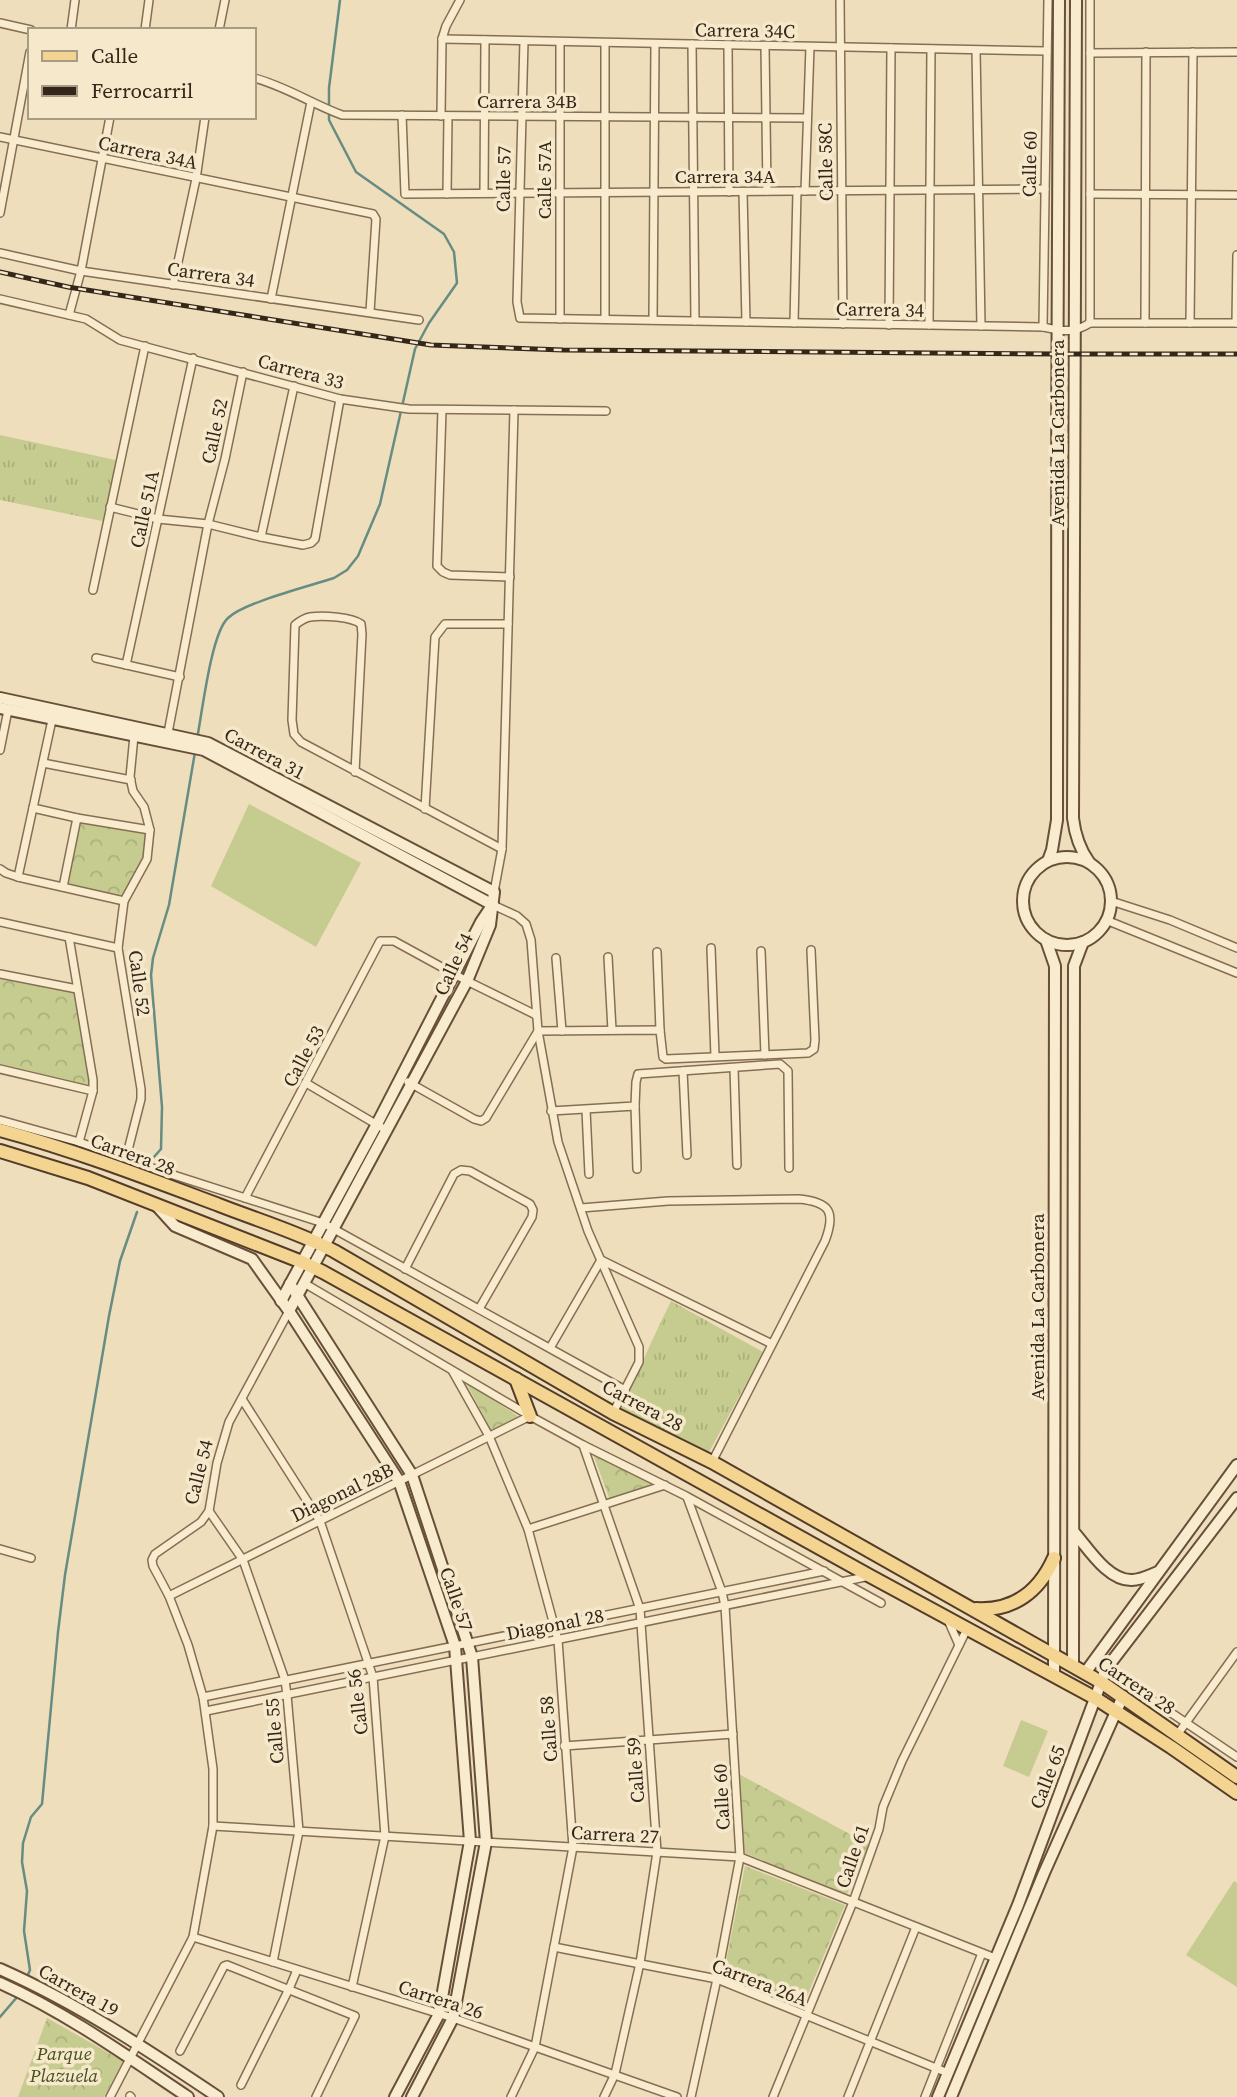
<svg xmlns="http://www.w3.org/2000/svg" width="1237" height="2097" viewBox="0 0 1237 2097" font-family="'Source Serif 4',serif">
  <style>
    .grass { fill: url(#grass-tufts) }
    .forest { fill: url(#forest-crowns) }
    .garden { fill: #c6cc90 }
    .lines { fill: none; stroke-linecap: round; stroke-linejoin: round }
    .stream { stroke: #678c83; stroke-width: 2.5 }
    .street-casing { stroke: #866e55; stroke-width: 10 }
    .secondary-casing { stroke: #674f39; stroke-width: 14 }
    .primary-casing { stroke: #533c2a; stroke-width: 16 }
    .street { stroke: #f9ecce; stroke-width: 7 }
    .secondary { stroke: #f9ecce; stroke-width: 10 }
    .primary { stroke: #f4d491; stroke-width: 12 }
    .rail-casing { stroke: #34271a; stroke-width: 5 }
    .rail { stroke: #f6e9cb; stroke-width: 2.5; stroke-dasharray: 8; stroke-linecap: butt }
    .labels { text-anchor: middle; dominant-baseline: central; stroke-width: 7; stroke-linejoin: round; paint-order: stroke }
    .street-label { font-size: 19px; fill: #34271a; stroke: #f6e9cb }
    .park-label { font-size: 19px; font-style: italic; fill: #465120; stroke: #f6e9cb }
  </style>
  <defs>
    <pattern id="grass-tufts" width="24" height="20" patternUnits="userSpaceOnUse" patternTransform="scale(1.75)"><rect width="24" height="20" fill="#c6cc90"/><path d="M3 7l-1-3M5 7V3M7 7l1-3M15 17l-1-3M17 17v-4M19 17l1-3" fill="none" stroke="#abaf7c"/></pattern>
    <pattern id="forest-crowns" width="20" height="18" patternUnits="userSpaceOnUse" patternTransform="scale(1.75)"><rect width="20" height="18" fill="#c6cc90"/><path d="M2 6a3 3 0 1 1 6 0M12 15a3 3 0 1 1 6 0" fill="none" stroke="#abaf7c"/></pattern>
  </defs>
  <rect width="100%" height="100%" fill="#eedebb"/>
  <g class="grass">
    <path d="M0,435L120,461L107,522L0,500Z"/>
    <path d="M671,1301L763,1352L708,1454L620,1411C637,1374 653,1337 671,1301Z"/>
  </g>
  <g class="forest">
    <path d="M77,818L150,830L147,859L124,901L63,887Z"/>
    <path d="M0,974L77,989L93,1091L0,1069Z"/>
    <path d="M465,1381L519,1417L491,1430Z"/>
    <path d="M593,1454L652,1484L610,1500Z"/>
    <path d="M737,1773L870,1845L846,1896L743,1852Z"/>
    <path d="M745,1866L845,1905L802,2008L723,1977Z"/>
    <path d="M47,2018L123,2061L104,2097H18Z"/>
  </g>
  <g class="garden">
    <path d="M249,804L361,863L316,947L211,886Z"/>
    <path d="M1021,1720L1048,1731L1029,1777L1003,1766Z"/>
    <path d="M1234,1881L1237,1883V1987L1186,1955Z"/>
  </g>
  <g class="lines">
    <g class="stream">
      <path d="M329,106V88L340,0"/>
      <path d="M197,739C202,714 211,633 228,618C245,602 310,586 334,578L347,570L358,556L380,504L415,349L429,323L457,283L454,252L444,234L356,172L329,120V113"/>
      <path d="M153,1158L161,1149L162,1107L151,975L153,958L169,905L195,752"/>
      <path d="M27,1977L30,1970L24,1931L27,1891L22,1862L23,1843L31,1817L42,1804L58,1632L65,1575L109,1316L120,1261L137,1212"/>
      <path d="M0,2017L18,1996"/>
    </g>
    <defs>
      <g id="street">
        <path d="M840,0L843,324"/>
        <path d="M0,23L31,30"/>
        <path d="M71,30L75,0"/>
        <path d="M145,30L149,0"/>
        <path d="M219,30L225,0"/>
        <path d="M442,39L1047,51"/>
        <path d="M524,41L517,302L520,318L1043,327C1063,331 1072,334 1090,323H1237"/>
        <path d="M560,42V319"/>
        <path d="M692,44L695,321"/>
        <path d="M728,45L729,192"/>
        <path d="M765,46L767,191"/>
        <path d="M976,50L981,326"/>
        <path d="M1090,53L1237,52"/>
        <path d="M254,78C285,86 312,104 342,115L807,118"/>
        <path d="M402,115L405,194L1045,189"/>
        <path d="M441,116L442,39L446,26L460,0"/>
        <path d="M0,137L373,214L376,219L370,312"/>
        <path d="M805,191L810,47"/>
        <path d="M743,192L746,322"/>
        <path d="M484,193L485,40"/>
        <path d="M447,194L448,116"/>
        <path d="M1090,194L1237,195"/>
        <path d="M0,213L30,52"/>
        <path d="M0,253L81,271L419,320"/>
        <path d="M173,285L196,179L205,117"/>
        <path d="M0,299L86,319L120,340L340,399L409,409L606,411"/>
        <path d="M271,299L311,102"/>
        <path d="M69,315L81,271L110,117"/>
        <path d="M605,319V43"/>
        <path d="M653,320L655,44"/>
        <path d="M794,323L797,191"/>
        <path d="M1090,323V0"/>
        <path d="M1145,323L1146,52"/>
        <path d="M1190,323L1193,52"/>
        <path d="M1236,323L1237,255"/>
        <path d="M889,325L891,48"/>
        <path d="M929,325L931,49"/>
        <path d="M1043,327L1048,0"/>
        <path d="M442,410L437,566L443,572L450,575L510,577"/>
        <path d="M110,507L158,519L208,524L261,537L303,545L311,543L315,539L340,399"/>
        <path d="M261,537L294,386"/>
        <path d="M93,590L145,346"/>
        <path d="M96,658L180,677"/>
        <path d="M126,665L193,358"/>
        <path d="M167,738L208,524L225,459L243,372"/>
        <path d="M0,750L8,710"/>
        <path d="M43,763L131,780"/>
        <path d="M355,772L362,634L361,624C352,617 323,615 310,617C304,618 300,621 295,625L292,720L294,734L301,742L502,849"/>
        <path d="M33,808L77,818L150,830"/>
        <path d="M425,809L435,637L445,624H508"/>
        <path d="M0,869L6,873L18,877L124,901"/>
        <path d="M18,877L52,720"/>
        <path d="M63,887L77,818"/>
        <path d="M494,892L502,849L514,410"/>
        <path d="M1111,901L1170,920L1237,948"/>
        <path d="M493,905L517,916L526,924L531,940L538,1031L558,1142L588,1231L639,1347V1362L613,1413"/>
        <path d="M1106,920L1237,973"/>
        <path d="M0,922L118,948"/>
        <path d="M69,937L93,1080V1091L79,1142"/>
        <path d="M711,948L715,1056"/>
        <path d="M761,951L765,1055"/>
        <path d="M657,952L660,1030"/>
        <path d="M608,957L612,1030"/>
        <path d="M556,958L562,1031"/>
        <path d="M0,974L77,989"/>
        <path d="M734,1068L737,1165"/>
        <path d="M0,1069L93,1091"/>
        <path d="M683,1071L687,1155"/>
        <path d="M408,1082L474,1119L481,1121L486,1118L538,1031L660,1030L663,1057L666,1059L808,1053L814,1049L815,1040L811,950"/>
        <path d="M306,1083L386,1130"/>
        <path d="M635,1106L637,1169"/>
        <path d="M586,1110L589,1174"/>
        <path d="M551,1111L635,1106L636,1082L638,1074L780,1064L788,1071L789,1168"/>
        <path d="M0,1120L79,1142L158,1170L323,1223L625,1390"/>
        <path d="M126,1158L141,1099V1089L118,948L124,901L147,859L150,830L144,807L133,791L130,777L134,736"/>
        <path d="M245,1198L380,941H394L467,981L536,1015"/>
        <path d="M581,1208L668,1201L799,1199C830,1202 836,1212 825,1241L712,1462"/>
        <path d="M405,1269L454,1174L461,1170L470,1171L530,1204L533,1210L532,1217L479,1309"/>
        <path d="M304,1283L530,1416L583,1445L686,1496L881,1603"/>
        <path d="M550,1348L601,1260L772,1344"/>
        <path d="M453,1372L489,1436L528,1529L558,1640L573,1847L535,2047L511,2097"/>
        <path d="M242,1399L320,1521L373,1677L385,1836L352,1987"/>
        <path d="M583,1445L640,1609L657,1852L640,1963L615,2074L604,2097"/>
        <path d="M687,1497L722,1592L725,1606L740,1857L717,1979L691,2097"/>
        <path d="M209,1511L243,1560L285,1680L287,1695L299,1831L273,1962"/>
        <path d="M528,1529L665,1485"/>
        <path d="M0,1549L31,1558"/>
        <path d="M169,1596L530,1416"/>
        <path d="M948,1620L959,1645"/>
        <path d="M1106,1669L1237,1757"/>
        <path d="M203,1697L824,1571"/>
        <path d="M206,1711L870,1576"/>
        <path d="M1177,1735L1237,1652"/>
        <path d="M564,1746L733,1734"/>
        <path d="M213,1826L740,1857L995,1958"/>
        <path d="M193,1937L453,2018L677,2097"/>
        <path d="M554,1947L717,1979L948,2073"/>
        <path d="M180,2051L224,1966L227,1965L355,2016L316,2097"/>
        <path d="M241,2085L289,1989L297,1970"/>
        <path d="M130,2096L131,2097"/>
        <path d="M110,2097L193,1937L213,1826V1769L203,1697L188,1645L169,1596L153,1566L152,1560L155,1554L201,1522L209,1511L217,1463L229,1422L289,1311"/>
        <path d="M773,2097L853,1902L879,1829L883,1807L902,1761L967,1629"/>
        <path d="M848,2097L916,1927"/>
        <path d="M925,2097L982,1953"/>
      </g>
      <g id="secondary">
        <path d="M1076,0L1073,818C1075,835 1079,848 1089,862"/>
        <path d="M0,698L208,743L494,892L490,925L467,981L289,1311"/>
        <path d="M0,708L204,750L493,905"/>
        <circle cx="1067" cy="901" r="44"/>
        <path d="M1048,861L1052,850L1057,820C1058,547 1056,273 1059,0"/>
        <path d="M1046,940L1055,966L1054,1676"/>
        <path d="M155,1204L175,1226L252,1259L289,1311L399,1481L455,1646L470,1841L439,2014L395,2097"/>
        <path d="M290,1284L412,1475L472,1657L486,1842L453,2018L412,2097"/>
        <path d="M281,1301L377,1124L481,922L491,907"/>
        <path d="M1074,1532C1088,1548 1108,1581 1132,1580C1141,1580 1150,1575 1158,1572"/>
        <path d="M1073,1666L1074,966L1083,942"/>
        <path d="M1085,1673L1237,1465"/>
        <path d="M0,1969C77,2003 148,2050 218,2097"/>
        <path d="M0,1983C67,2013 128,2057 188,2097"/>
        <path d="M938,2097L1018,1905L1106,1669L1237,1498"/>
        <path d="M951,2097L1044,1873L1123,1696"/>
      </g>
      <g id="primary">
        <path d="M0,1130C74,1150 147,1178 219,1205C257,1220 298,1232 334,1251L613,1413L712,1462L1101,1682L1237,1777"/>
        <path d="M0,1151L88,1178L302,1262L323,1272L870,1576L1095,1698L1171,1747L1237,1793"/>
        <path d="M516,1379L530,1416"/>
        <path d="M976,1609C1013,1611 1039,1592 1054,1558"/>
      </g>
    </defs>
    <use href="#street" class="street-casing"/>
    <use href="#secondary" class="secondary-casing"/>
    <use href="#primary" class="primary-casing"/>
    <use href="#street" class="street"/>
    <use href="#secondary" class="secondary"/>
    <use href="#primary" class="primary"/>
    <defs>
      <path id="rail" d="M0,272L68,287L431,345L563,350L1058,354H1237"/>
    </defs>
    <use href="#rail" class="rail-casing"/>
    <use href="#rail" class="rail"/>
  </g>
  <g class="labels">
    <g class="street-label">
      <text transform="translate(745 30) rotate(1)">Carrera 34C</text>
      <text x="527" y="101">Carrera 34B</text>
      <text transform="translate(148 152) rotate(12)">Carrera 34A</text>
      <text transform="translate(825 162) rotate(-91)">Calle 58C</text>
      <text transform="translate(1029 164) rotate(-89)">Calle 60</text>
      <text x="725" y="176">Carrera 34A</text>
      <text transform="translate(503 179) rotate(-89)">Calle 57</text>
      <text transform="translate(544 180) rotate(-90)">Calle 57A</text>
      <text transform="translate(211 274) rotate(8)">Carrera 34</text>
      <text transform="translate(880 309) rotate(1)">Carrera 34</text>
      <text transform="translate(301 371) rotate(15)">Carrera 33</text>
      <text transform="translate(214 431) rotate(-78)">Calle 52</text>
      <text transform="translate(1057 433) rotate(-90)">Avenida La Carbonera</text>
      <text transform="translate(144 509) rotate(-78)">Calle 51A</text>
      <text transform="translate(265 753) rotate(28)">Carrera 31</text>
      <text transform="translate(453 964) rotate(-65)">Calle 54</text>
      <text transform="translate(140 983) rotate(82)">Calle 52</text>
      <text transform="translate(303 1056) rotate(-62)">Calle 53</text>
      <text transform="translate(133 1154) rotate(20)">Carrera 28</text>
      <text transform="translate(1037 1307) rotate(-90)">Avenida La Carbonera</text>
      <text transform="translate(643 1405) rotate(28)">Carrera 28</text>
      <text transform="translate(198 1472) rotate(-76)">Calle 54</text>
      <text transform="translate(342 1492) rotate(-26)">Diagonal 28B</text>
      <text transform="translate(457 1599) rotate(71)">Calle 57</text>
      <text transform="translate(555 1624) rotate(-11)">Diagonal 28</text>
      <text transform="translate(1137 1685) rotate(34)">Carrera 28</text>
      <text transform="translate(357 1702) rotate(-97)">Calle 56</text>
      <text transform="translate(548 1729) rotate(-94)">Calle 58</text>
      <text transform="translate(274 1731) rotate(-95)">Calle 55</text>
      <text transform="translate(635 1770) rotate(-94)">Calle 59</text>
      <text transform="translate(1047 1777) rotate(-69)">Calle 65</text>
      <text transform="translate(721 1797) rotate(-93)">Calle 60</text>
      <text transform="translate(615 1834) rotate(3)">Carrera 27</text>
      <text transform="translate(852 1856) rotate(-71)">Calle 61</text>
      <text transform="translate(760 1982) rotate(21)">Carrera 26A</text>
      <text transform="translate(79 1990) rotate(29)">Carrera 19</text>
      <text transform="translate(441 1999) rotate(18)">Carrera 26</text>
    </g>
    <g class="park-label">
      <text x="64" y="2053">Parque<tspan x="64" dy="22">Plazuela</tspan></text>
    </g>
  </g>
  <rect x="28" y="28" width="228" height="91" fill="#f6e9cb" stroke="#a89b84" stroke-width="2"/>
  <rect x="42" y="51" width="35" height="10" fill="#f4d491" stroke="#a89b84" stroke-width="2"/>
  <text x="91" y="63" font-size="21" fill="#34271a">Calle</text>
  <rect x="42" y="86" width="35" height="10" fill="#34271a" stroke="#a89b84" stroke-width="2"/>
  <text x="91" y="98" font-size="21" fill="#34271a">Ferrocarril</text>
</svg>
